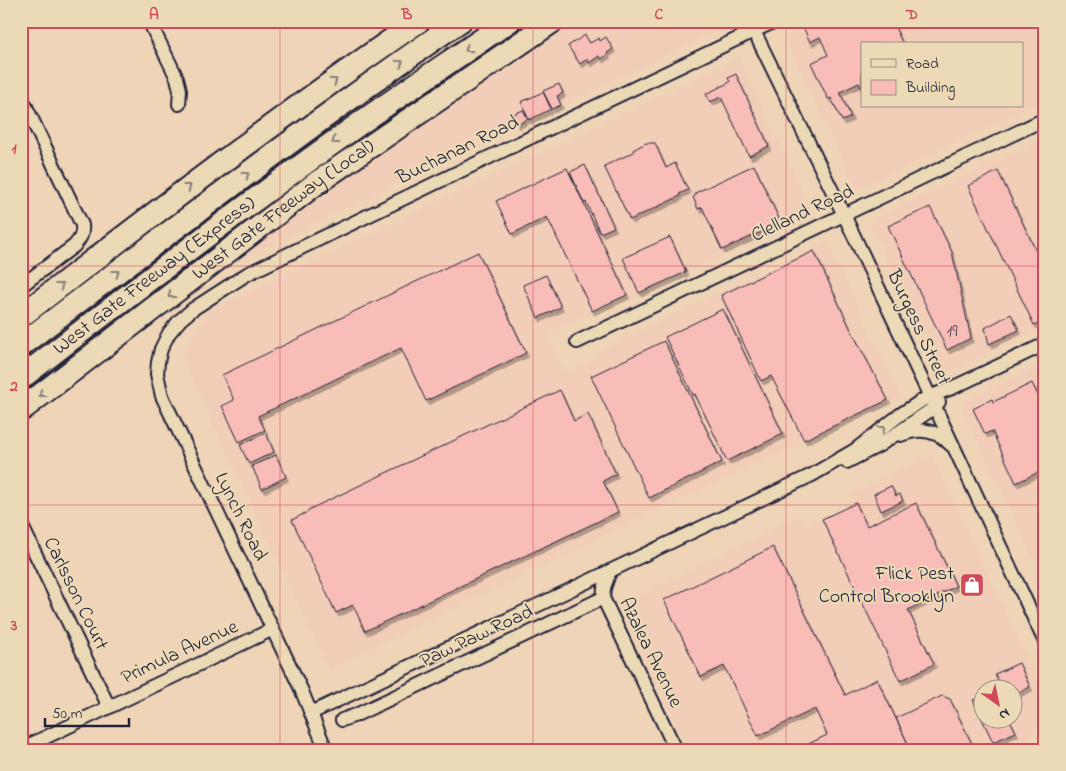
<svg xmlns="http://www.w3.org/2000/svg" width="1066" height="771" viewBox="0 0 1066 771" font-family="'Indie Flower',sans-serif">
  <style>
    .built { fill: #f2cdb7; fill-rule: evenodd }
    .building { fill: #f9bdb8; stroke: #22223b; filter: url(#shadow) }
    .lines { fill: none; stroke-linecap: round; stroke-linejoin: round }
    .minor-casing { stroke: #22223b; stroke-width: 16 }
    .motorway-casing { stroke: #22223b; stroke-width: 26 }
    .minor { stroke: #ecdab7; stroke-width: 12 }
    .motorway { stroke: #ecdab7; stroke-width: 22 }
    .oneway { stroke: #877e79 }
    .grid { fill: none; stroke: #d1495b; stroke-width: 1; stroke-opacity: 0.55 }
    .labels { text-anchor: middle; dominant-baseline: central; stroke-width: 4; stroke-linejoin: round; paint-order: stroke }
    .number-label { font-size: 18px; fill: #58495a }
    .street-label { font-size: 20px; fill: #22223b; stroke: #ecdab7 }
    .poi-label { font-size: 20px; fill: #22223b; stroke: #ecdab7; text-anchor: end }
    .neatline { fill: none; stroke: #d1495b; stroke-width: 2 }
    .grid-label { font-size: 16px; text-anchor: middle; font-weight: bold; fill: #d1495b }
  </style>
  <defs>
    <filter id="shadow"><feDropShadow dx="2.5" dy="4" stdDeviation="0" flood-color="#0004"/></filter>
  </defs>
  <rect width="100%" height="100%" fill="#efd4b7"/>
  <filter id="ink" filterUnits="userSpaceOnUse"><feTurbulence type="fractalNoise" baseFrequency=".02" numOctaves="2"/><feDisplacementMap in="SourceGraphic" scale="10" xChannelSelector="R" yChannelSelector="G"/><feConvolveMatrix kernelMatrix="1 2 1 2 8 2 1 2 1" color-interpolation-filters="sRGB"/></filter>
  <g filter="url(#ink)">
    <g class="built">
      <path d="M579,21H737L244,257L241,251L386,149Z"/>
      <path d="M818,21H1045V100L857,189L785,37ZM862,44H1022V106H862Z"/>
      <path d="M739,59L812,213L629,299L627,295L546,335L562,369L571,372L585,365L612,344L827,242L900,397L641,517L329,668L182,356L210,310Z"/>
      <path d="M1045,138V326L942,375L869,221Z"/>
      <path d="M1045,362V582L960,403Z"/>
      <path d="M931,455L1018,641L1045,695V716L1019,750H688L619,605L799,517L805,527L856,502L852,494ZM984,688H1014V718H984Z"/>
    </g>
    <g class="building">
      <path d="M820,21H892L903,44H862V90L859,83L840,92L851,117L842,121L831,98L828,99L811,63L828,55L820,37L810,42L804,29Z"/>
      <path d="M585,35L590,43L599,38L600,41L606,37L613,49L607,53L608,54L601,59L599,56L589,63L587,59L580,64L568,46Z"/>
      <path d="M736,74L769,146L749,156L721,97L710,102L706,94L730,82L728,78Z"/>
      <path d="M559,84L563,93L557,96L561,105L552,109L543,91Z"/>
      <path d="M543,92L551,109L529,120L521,102Z"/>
      <path d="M523,110L528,119L517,125L512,115Z"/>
      <path d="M646,143H655L666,168L675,163L688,190L679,194L680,196L630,220L604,166L634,152L633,150Z"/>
      <path d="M585,165L614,227L600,233L586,202L584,203L570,172Z"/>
      <path d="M754,165L781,223L722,250L702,207L698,209L693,197L696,195L695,193Z"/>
      <path d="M567,168L627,295L592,311L547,217L512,234L496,201Z"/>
      <path d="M998,171L1045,270V320L1034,325L968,186Z"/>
      <path d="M930,207L952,252L971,338L947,350L888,226Z"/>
      <path d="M670,237L686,272L639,293L623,258Z"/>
      <path d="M814,251L852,332L888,400L804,440L771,376L761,381L721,295Z"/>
      <path d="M478,252L526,353L426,401L401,348L258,416L265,430L239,442L222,406L234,400L222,375Z"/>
      <path d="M546,275L561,307L538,318L523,285Z"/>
      <path d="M723,309L783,434L727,461L695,394L693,395L665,337Z"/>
      <path d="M1011,314L1019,330L989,344L985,328Z"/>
      <path d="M664,341L722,462L649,498L591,376Z"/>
      <path d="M1032,383L1045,410V469L1016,483L992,431L985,434L973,409L992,399L993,402Z"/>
      <path d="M560,390L574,421L588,414L616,474L603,481L618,512L365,631L353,605L336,613L292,520L309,511L308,510Z"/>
      <path d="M266,433L274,452L249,464L240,445Z"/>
      <path d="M276,455L286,477L262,489L252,466Z"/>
      <path d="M891,486L896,496L900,494L903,501L881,511L874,494Z"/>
      <path d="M856,503L867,526L916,503L956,586L908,610L934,664L900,681L822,519Z"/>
      <path d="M773,547L845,695L877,679L911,750H796L827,735L815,709L758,736L724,666L701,677L664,600Z"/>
      <path d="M1019,663L1030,687L1014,695V688H994L998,680L995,674Z"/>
      <path d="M942,696L950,699L975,750H911L896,718Z"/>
      <path d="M984,696V718H1009L1016,732L993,742L973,700Z"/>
    </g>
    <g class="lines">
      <defs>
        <g id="minor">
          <path d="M149,21L177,78L180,90L179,104"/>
          <path d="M754,31L844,215L959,458L1045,642"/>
          <path d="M21,96L82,225C83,235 80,239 74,246L21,286"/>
          <path d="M577,342L1045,119"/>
          <path d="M901,435C920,427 937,430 951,445"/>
          <path d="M847,462L880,445L935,407L939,402"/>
          <path d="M21,524L109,707"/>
          <path d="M610,571L604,588L603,598L676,750"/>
          <path d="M311,713L812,475L855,450L901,414L926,398L952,388L1045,344"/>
          <path d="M342,720L356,715L603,598"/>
          <path d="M21,749L273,629"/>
          <path d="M326,750L301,689L162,396L157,374L158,362L161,349L169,333L180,320L193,309L247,274L473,165L775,21"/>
        </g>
        <g id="motorway">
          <path d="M21,316C152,215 283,114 419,21"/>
          <path d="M21,345C166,235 310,124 460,21"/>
          <path id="s1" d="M21,378C127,296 232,215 341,137C396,97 453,60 509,21"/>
          <path id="s2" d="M21,410L318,182L553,21"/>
        </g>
      </defs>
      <use href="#minor" class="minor-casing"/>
      <use href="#motorway" class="motorway-casing"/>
      <use href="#minor" class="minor"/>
      <use href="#motorway" class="motorway"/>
    </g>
    <defs><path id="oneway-chevron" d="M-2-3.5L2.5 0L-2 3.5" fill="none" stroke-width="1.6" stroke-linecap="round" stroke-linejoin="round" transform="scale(1.25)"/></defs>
    <g class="oneway">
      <use href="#oneway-chevron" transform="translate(468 49) rotate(145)"/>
      <use href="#oneway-chevron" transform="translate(400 63) rotate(-35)"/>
      <use href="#oneway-chevron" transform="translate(334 81) rotate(-35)"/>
      <use href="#oneway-chevron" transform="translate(335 141) rotate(144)"/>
      <use href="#oneway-chevron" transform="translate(246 175) rotate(-37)"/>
      <use href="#oneway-chevron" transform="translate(188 187) rotate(-37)"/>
      <use href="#oneway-chevron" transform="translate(116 273) rotate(-37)"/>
      <use href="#oneway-chevron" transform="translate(60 286) rotate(-38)"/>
      <use href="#oneway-chevron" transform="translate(171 295) rotate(142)"/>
      <use href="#oneway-chevron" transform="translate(42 394) rotate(142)"/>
      <use href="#oneway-chevron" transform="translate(882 429) rotate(-38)"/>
    </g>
  </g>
  <path class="grid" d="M280,21V750M533,21V750M786,21V750M21,266H1045M21,505H1045"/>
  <defs>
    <symbol id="shop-square" viewBox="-11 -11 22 22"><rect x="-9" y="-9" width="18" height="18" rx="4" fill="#d1495b" stroke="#ecdab7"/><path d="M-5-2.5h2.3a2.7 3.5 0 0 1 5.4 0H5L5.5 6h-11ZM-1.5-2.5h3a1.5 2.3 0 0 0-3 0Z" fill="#fff"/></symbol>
  </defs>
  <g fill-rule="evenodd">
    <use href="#shop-square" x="958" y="571" width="28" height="28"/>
  </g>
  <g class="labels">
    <g class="number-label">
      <text x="952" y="332">19</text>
    </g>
    <g class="street-label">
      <text transform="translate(458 151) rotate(-26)">Buchanan Road</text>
      <text stroke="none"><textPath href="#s2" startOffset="330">West Gate Freeway (Local)</textPath></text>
      <text transform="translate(803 214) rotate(-25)">Clelland Road</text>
      <text stroke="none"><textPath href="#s1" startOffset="168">West Gate Freeway (Express)</textPath></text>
      <text transform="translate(918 328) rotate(65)">Burgess Street</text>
      <text transform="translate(240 517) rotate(64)">Lynch Road</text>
      <text transform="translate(75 594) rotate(64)">Carlsson Court</text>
      <text transform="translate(477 637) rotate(-25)">Paw Paw Road</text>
      <text transform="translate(180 653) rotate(-25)">Primula Avenue</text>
      <text transform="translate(650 653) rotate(64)">Azalea Avenue</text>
    </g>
    <g class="poi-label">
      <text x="954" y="574">Flick Pest<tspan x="954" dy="23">Control Brooklyn</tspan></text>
    </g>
  </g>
  <rect width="1066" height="771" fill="none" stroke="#ecdab7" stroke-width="55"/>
  <rect x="861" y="42" width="162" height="65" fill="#ecdab7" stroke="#9b9085"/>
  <rect x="871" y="59" width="25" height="8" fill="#ecdab7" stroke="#9b9085"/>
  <text x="906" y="68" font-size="15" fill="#22223b">Road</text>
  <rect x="871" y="80" width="25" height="15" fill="#f9bdb8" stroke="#9b9085"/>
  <text x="906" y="92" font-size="15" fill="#22223b">Building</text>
  <g transform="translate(998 704) rotate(147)"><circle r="24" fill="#ecdab7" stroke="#9b9085"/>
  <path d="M0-4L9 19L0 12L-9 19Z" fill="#d1495b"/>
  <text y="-8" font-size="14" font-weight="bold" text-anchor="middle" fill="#22223b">N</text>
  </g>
  <path d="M45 718v8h84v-8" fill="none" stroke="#22223b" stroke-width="2.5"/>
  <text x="52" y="718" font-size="15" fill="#22223b" stroke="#ecdab7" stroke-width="4" paint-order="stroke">50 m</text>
  <rect x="28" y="28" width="1010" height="716" class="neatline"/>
  <g class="grid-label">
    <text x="154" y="19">A</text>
    <text x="407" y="19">B</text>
    <text x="659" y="19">C</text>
    <text x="912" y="19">D</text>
    <text x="14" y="153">1</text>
    <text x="14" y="391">2</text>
    <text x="14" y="630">3</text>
  </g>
</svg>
